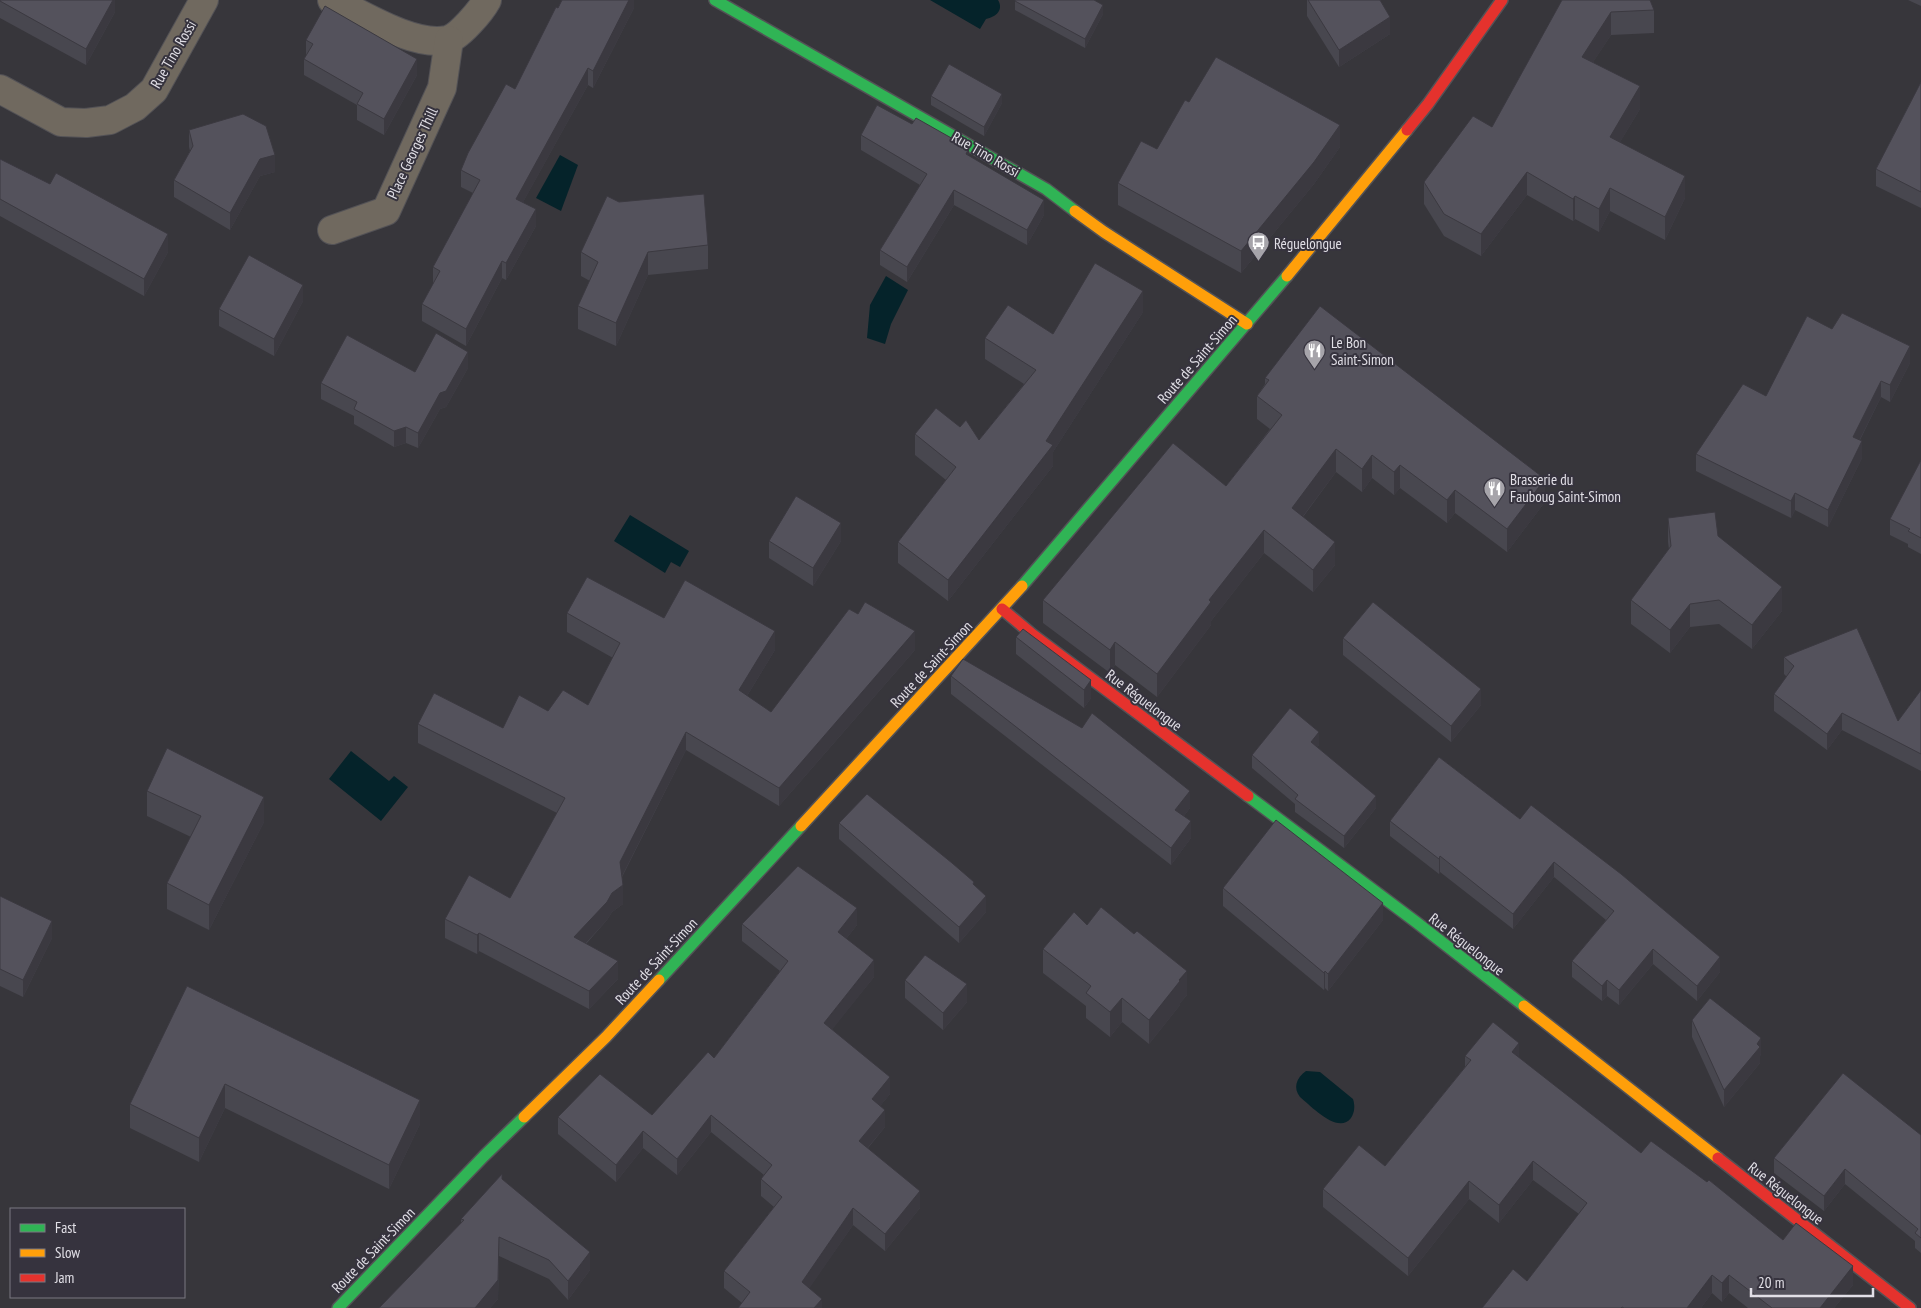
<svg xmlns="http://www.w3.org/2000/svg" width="1921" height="1308" viewBox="0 0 1921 1308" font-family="'PT Sans Narrow',sans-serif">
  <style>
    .water { fill: #05232a }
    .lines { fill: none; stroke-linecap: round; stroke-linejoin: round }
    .street-casing { stroke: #535256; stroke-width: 30 }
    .fast-casing { stroke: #535256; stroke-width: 14 }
    .slow-casing { stroke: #535256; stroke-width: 14 }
    .jam-casing { stroke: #535256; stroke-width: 14 }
    .street { stroke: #70695f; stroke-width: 28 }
    .fast { stroke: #30b455; stroke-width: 11 }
    .slow { stroke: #ff9f0a; stroke-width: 11 }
    .jam { stroke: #e5322d; stroke-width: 11 }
    .wall { fill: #48474f }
    .shaded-wall { fill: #3b3940 }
    .building { fill: #54525c; stroke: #3b3940 }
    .labels { text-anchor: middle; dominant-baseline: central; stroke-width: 4; stroke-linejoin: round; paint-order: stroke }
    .street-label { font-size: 15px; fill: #e1dfe6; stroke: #36333e }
    .poi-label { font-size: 15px; fill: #e1dfe6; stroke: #36333e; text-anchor: start }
  </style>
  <rect width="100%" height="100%" fill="#37363b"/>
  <g class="water">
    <path d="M930,0H998C1004,10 996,17 986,19L980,29Z"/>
    <path d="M560,155L578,165L561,211L536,198Z"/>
    <path d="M886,276L908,290L891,324L885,344L867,338L870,305Z"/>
    <path d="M630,515L689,551L680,567L671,562L665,573L614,541Z"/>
    <path d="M351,751L389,781L394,776L408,787L381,821L329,779Z"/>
    <path d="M1306,1071L1320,1072L1353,1099C1355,1105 1355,1112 1351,1118C1338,1135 1311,1106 1300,1097C1293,1088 1296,1078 1306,1071Z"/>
  </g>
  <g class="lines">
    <defs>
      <g id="street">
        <path d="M332,0C362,14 413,47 447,40C459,37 481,11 487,0"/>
        <path d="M0,89L61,122L86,123L110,120L135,107L154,90L204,0"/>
        <path d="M332,230L386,211L442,88L449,40"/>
      </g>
      <g id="fast">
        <path d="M715,0L1046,189L1075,211"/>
        <path d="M1022,586L1287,276"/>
        <path d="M1248,796L1416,922L1524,1006"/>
        <path d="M659,980L801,826"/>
        <path d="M338,1308L484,1156L524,1117"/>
      </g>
      <g id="slow">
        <path d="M1075,211L1104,232L1247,324"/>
        <path d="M1287,276L1407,130"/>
        <path d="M801,826L1022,586"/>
        <path d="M1524,1006L1718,1158"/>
        <path d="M524,1117L606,1037L659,980"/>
      </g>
      <g id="jam">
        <path d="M1407,130L1428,104L1502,0"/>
        <path d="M1002,609L1033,635L1248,796"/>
        <path d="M1718,1158L1910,1308"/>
      </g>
    </defs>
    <use href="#street" class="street-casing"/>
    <use href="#fast" class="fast-casing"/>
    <use href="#slow" class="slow-casing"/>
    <use href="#jam" class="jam-casing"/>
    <use href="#street" class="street"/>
    <use href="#fast" class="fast"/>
    <use href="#slow" class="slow"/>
    <use href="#jam" class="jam"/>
  </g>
  <g class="wall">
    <path d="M0,0H115V12L86,65L0,18Z"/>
    <path d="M634,0V8L593,88L588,85L523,202L536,226L506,280L502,278L466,346L422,321V304L433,284V267L473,193L461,187V170L515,89Z"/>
    <path d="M1307,0H1380L1390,34L1339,67L1307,16Z"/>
    <path d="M1562,0L1654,10V33L1611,35L1593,62L1640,109L1620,142L1685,198L1665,240L1610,211L1599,232L1575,219L1573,221L1527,195L1481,256L1444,236L1424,204V182L1492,127Z"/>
    <path d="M1908,0H1921V6Z"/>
    <path d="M1015,1L1103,14L1085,48L1015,10Z"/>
    <path d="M306,40L417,75L384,135L357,120V105L304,75V59L306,56Z"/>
    <path d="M1921,82V208L1876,186V169Z"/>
    <path d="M931,96L1002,103L984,136L931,105Z"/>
    <path d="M1189,102L1340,147L1314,184L1241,273L1118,205V183L1157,149Z"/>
    <path d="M912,124L969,156L1044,215L1027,245L954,205L907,282L880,265V250L920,185L861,150V135Z"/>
    <path d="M189,130L275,172L260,176L230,230L174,197V180L190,151L189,147Z"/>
    <path d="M0,159L168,252L144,296L0,216Z"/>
    <path d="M619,202L708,245V269L648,275L616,346L578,329V306L590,281L581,276V252Z"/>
    <path d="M303,301L274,356L219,326V309Z"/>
    <path d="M1143,312L1053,452V466L948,601L898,563V542L946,480L915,455V434L960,427L979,440L1024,384L985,359V338L1053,334Z"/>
    <path d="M1832,329L1910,363L1890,402L1881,397L1860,440L1862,458L1828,527L1795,510L1791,518L1696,471V454L1766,396Z"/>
    <path d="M468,368L446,407L440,409L418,448L406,443L394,447L354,424V416L321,399V383L415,372Z"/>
    <path d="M1265,378L1545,502L1507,552L1455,513L1447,523L1400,488L1394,495L1372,478L1362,492L1336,472L1303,517L1335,565L1313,592L1264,553L1211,621V625L1157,697L1115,665L1110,673L1043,623V600L1226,486L1270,429L1257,419V396L1265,384Z"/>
    <path d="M1921,460V554L1908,547V544L1890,535V519Z"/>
    <path d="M1668,518L1718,536L1782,611L1752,649L1719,624L1690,627L1670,653L1631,624V600L1669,550L1668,542Z"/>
    <path d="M769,541H841L813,586L769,558Z"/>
    <path d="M567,613L664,618L775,650L747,696L771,712L915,650L779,806L686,750L622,877L623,904L612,912L607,920L586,944L618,979L589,1009L479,951L477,954L445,938V919L510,898L557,813L418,743V724L503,728L548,711L588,705L613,658L567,632Z"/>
    <path d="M1016,637L1091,680V698L1084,708L1016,654Z"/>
    <path d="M1343,638L1481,705L1451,742L1343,655Z"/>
    <path d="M1784,657L1898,721L1921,690V771L1842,730L1827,750L1774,711V694L1787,677L1784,674Z"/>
    <path d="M951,676L1190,808L1184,816L1191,838L1171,865L951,694Z"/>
    <path d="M1319,745L1317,747L1376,808L1344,848L1295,812V804L1252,768V755Z"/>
    <path d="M1439,757L1720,972L1697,1001L1653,964L1619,1005L1607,996L1602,1001L1572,977V961L1606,920L1554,877L1513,929L1440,872L1439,874L1390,836V821Z"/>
    <path d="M147,791L264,822L209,930L167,909V883L191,837L147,816Z"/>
    <path d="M839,823L974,886L986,912L959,943L839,839Z"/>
    <path d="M1223,888L1383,920L1328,991L1325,988L1324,990L1223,906Z"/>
    <path d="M0,896L52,938L23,997L0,986Z"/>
    <path d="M742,924L857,925L846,939L874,977L832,1029L890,1094L880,1106L885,1127L868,1148L920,1208L885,1251L853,1225L809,1288L822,1308L742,1303L724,1288V1271L774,1207L761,1196V1179L764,1175L711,1132L677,1175L643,1148L616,1182L558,1134V1117L652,1115L714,1058L780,971L742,941Z"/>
    <path d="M1087,925L1187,995L1180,1003V1005L1149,1044L1122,1022L1110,1037L1086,1018V1006L1043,973V949Z"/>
    <path d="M905,980L967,1002L943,1030L905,998Z"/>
    <path d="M187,986L420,1124L389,1189L225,1108L199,1162L130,1128V1104Z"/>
    <path d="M1692,1020L1761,1054L1760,1056V1063L1724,1107L1692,1037Z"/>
    <path d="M1465,1056L1519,1058L1641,1153L1783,1240L1853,1285L1834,1308H1748L1729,1293L1722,1302L1712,1293L1701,1308H1482L1527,1281L1579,1214L1533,1180L1499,1223L1469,1199L1408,1276L1323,1207V1189L1385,1166L1465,1067Z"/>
    <path d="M1921,1135V1253L1915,1248V1241L1845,1184L1824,1211L1774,1173V1158Z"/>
    <path d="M502,1179L590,1270L568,1300L549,1279L499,1256L498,1299L490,1308H379L461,1223V1219Z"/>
  </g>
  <g class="shaded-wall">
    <path d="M113,0H115V12L86,65V49Z"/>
    <path d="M629,0H634V8L593,88V71Z"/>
    <path d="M1103,5V14L1085,48V39Z"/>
    <path d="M1611,12V35L1582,79V57Z"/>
    <path d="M1390,17V34L1339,67V50Z"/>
    <path d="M417,59V75L384,135V119Z"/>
    <path d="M588,68V85L516,215V199Z"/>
    <path d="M1640,86V109L1610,159V137Z"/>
    <path d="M1002,94V103L984,136V127Z"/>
    <path d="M1340,125V147L1314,184L1241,273V251Z"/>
    <path d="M969,148V163L966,154Z"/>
    <path d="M275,155V172L260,176L230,230V213L260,159Z"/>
    <path d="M1527,172V195L1481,256V234Z"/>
    <path d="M1685,176V198L1665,240V217Z"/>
    <path d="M1610,188V211L1599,232V209Z"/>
    <path d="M954,190V205L907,282V267Z"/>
    <path d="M1575,196V219L1573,221V199Z"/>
    <path d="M1044,200V215L1027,245V230Z"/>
    <path d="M536,209V226L506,280V263Z"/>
    <path d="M168,234V252L144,296V279Z"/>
    <path d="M648,252V275L616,346V323Z"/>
    <path d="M502,261V278L466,346V329Z"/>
    <path d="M303,285V301L274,356V339Z"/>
    <path d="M1143,291V312L1053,452V466L948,601V580L1046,441Z"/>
    <path d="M1910,346V363L1890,402V385Z"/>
    <path d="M468,352V368L446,407L440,409L418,448V433L440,393Z"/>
    <path d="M1881,381V397L1853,453V437Z"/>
    <path d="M406,427V443L394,447V431Z"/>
    <path d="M1862,441V458L1828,527V510Z"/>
    <path d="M1336,449V472L1292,531V508Z"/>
    <path d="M1372,455V478L1362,492V469Z"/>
    <path d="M1400,465V488L1394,495V472Z"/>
    <path d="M1545,479V502L1507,552V529Z"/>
    <path d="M1455,490V513L1447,523V500Z"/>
    <path d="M1795,493V510L1791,518V501Z"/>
    <path d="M841,523V541L813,586V568Z"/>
    <path d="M1264,530V553L1211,621V625L1157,697V674L1209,600Z"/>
    <path d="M1335,542V565L1313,592V570Z"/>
    <path d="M1782,587V611L1752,649V625Z"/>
    <path d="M1690,604V627L1670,653V630Z"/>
    <path d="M775,631V650L739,709V690Z"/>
    <path d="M915,631V650L779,806V788Z"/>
    <path d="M1115,642V665L1110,673V650Z"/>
    <path d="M1091,680V698L1084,708V690Z"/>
    <path d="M1481,689V705L1451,742V726Z"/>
    <path d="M1842,713V730L1827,750V734Z"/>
    <path d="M686,732V750L620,880V862Z"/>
    <path d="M1319,732V745L1311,755V742Z"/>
    <path d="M1190,791V808L1175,828V810Z"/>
    <path d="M1376,796V808L1344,848V836Z"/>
    <path d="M264,797V822L209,930V905Z"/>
    <path d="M1191,821V838L1171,865V848Z"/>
    <path d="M1440,856V872L1439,874V859Z"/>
    <path d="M1554,862V877L1513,929V914Z"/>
    <path d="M623,885V904L612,912L607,920L574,956V937L612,893Z"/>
    <path d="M986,896V912L959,943V927Z"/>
    <path d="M1383,903V920L1328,991V974Z"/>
    <path d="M857,908V925L838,949V932Z"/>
    <path d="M52,921V938L23,997V980Z"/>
    <path d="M479,933V951L477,954V935Z"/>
    <path d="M1653,949V964L1619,1005V990Z"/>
    <path d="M1720,957V972L1697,1001V986Z"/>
    <path d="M874,960V977L824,1040V1023Z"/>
    <path d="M618,961V979L589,1009V991Z"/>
    <path d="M1187,971V995L1180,1003V1005L1149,1044V1020Z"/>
    <path d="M1325,971V988L1324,990V973Z"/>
    <path d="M1607,980V996L1602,1001V986Z"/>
    <path d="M967,984V1002L943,1030V1013Z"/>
    <path d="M1122,998V1022L1110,1037V1012Z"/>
    <path d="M1761,1038V1054L1760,1056V1063L1724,1107V1090Z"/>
    <path d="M1519,1043V1061L1512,1052Z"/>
    <path d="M890,1077V1094L872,1116V1099Z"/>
    <path d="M225,1084V1108L199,1162V1138Z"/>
    <path d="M420,1100V1124L389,1189V1165Z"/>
    <path d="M885,1110V1127L859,1158V1141Z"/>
    <path d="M711,1115V1132L677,1175V1159Z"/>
    <path d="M643,1131V1148L616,1182V1165Z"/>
    <path d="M1533,1161V1180L1499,1223V1205Z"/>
    <path d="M1845,1169V1184L1824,1211V1196Z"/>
    <path d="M1469,1181V1199L1408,1276V1258Z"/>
    <path d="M920,1191V1208L885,1251V1234Z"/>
    <path d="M853,1208V1225L802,1299V1282Z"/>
    <path d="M499,1237L498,1299L490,1308H475Z"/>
    <path d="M590,1252V1270L568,1300V1281Z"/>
    <path d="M1853,1266V1285L1834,1308H1820Z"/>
    <path d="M1712,1275V1293L1701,1308H1687Z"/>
    <path d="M1729,1275V1293L1722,1302V1283Z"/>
    <path d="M822,1299V1308H814Z"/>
  </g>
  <g class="building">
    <path d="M0,0H113L86,49L0,1Z"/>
    <path d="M562,0H629L593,71L588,68L516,199L536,209L506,263L502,261L466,329L422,304L440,271L433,267L480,180L461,170L468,153L506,84L515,89L556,7L558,8Z"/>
    <path d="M1015,0H1094L1103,5L1085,39L1015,1Z"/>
    <path d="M1308,0H1380L1390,17L1339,50Z"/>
    <path d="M1562,0H1650L1654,10L1611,12L1582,57L1640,86L1610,137L1685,176L1665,217L1610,188L1599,209L1575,196L1573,199L1527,172L1481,234L1444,214L1424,182L1473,116L1492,127Z"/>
    <path d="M325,6L417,59L384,119L357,104L363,93L304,59L313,44L306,40Z"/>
    <path d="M1216,57L1340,125L1314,162L1241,251L1118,183L1141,141L1157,149L1185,100L1189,102Z"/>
    <path d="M949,64L1002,94L984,127L931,96Z"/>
    <path d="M1921,82V192L1876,169Z"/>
    <path d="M877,105L912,124L916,118L969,148L966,154L1044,200L1027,230L954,190L907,267L880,250L927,174L861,135Z"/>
    <path d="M243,114L266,126L275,155L260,159L230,213L174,180L193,146L189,130Z"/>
    <path d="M0,159L50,184L56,173L168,234L144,279L0,199Z"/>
    <path d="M704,194L708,245L648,252L616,323L578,306L598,262L581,252L607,196L619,202Z"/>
    <path d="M249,255L303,285L274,339L219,309Z"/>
    <path d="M1095,263L1143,291L1046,441L1053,445L948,580L898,542L956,467L915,434L936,408L960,427L966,420L979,440L1036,370L985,338L1008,305L1053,334Z"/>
    <path d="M1320,306L1545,479L1507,529L1455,490L1447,500L1400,465L1394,472L1372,455L1362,469L1336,449L1292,508L1335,542L1313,570L1264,530L1209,600L1211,602L1157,674L1115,642L1110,650L1043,600L1173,443L1226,486L1282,415L1257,396L1269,380L1265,378Z"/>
    <path d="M1842,313L1910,346L1890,385L1881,381L1853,437L1862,441L1828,510L1795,493L1791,501L1696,454L1743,384L1766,396L1807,316L1832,329Z"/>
    <path d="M436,333L468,352L446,391L440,393L418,433L406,427L394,431L354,409L357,402L321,383L347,335L415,372Z"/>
    <path d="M1921,460V538L1908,531L1910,529L1890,519Z"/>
    <path d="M796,496L841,523L813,568L769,541Z"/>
    <path d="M1715,512L1718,536L1782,587L1752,625L1719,600L1690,604L1670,630L1631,600L1671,546L1668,518Z"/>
    <path d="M587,577L664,618L685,580L775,631L739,690L771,712L849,609L858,614L865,602L915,631L779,788L686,732L620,862L623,885L612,893L607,902L574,937L618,961L589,991L479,933L477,935L445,919L469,875L510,898L565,798L418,724L434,693L503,728L519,695L548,711L563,690L588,705L620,643L567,613Z"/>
    <path d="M1373,602L1481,689L1451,726L1343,638Z"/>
    <path d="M1857,628L1898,721L1921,690V754L1842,713L1827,734L1774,694L1794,666L1784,657Z"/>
    <path d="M1023,629L1091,680L1084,690L1016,637Z"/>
    <path d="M963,659L1082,728L1092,713L1190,791L1175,810L1191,821L1171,848L951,676Z"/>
    <path d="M1290,708L1319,732L1311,742L1376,796L1344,836L1295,799L1298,795L1252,755Z"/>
    <path d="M167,748L264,797L209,905L167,883L201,816L147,791Z"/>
    <path d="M1439,757L1520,819L1531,805L1621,874L1720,957L1697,986L1653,949L1619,990L1607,980L1602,986L1572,961L1614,911L1554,862L1513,914L1440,856L1439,859L1390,821Z"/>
    <path d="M867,794L952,863L974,882L973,884L986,896L959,927L839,823Z"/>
    <path d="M1276,820L1383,903L1328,974L1325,971L1324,973L1223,888Z"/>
    <path d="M798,866L857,908L838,932L874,960L824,1023L890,1077L872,1099L885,1110L859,1141L920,1191L885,1234L853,1208L802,1282L822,1299L814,1308H738L750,1292L724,1271L782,1197L761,1179L772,1165L711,1115L677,1159L643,1131L616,1165L558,1117L600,1074L652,1115L708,1052L714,1058L788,961L742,924Z"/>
    <path d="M0,896L52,921L23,980L0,969Z"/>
    <path d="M1101,907L1134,934L1137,931L1187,971L1179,980L1180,981L1149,1020L1122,998L1110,1012L1086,993L1091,986L1043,949L1074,912L1087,925Z"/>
    <path d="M925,955L967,984L943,1013L905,980Z"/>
    <path d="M187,986L420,1100L389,1165L225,1084L199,1138L130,1104Z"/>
    <path d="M1710,998L1761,1038L1757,1044L1760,1047L1724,1090L1692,1020Z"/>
    <path d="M1493,1022L1519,1043L1512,1052L1641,1153L1651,1141L1707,1182L1709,1180L1783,1240L1796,1223L1853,1266L1820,1308H1772L1729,1275L1722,1283L1712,1275L1687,1308H1624L1622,1307L1621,1308H1482L1513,1269L1527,1281L1587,1203L1533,1161L1499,1205L1469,1181L1408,1258L1323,1189L1359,1145L1385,1166L1471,1060L1465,1056Z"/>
    <path d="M1843,1073L1921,1135V1238L1915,1233L1918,1229L1845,1169L1824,1196L1774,1158Z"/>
    <path d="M502,1174V1179L590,1252L568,1281L549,1260L499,1237L498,1280L475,1308H379L464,1220L461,1219Z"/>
  </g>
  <defs>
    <symbol id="bus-pin" viewBox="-11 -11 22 30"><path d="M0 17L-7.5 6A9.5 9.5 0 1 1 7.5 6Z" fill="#a6a4aa" stroke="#36333e"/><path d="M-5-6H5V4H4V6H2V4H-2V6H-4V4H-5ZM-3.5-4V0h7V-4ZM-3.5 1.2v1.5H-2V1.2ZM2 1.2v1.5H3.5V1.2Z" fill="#fff"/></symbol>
    <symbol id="restaurant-pin" viewBox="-11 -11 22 30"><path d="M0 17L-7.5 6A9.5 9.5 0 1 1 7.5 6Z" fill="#a6a4aa" stroke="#36333e"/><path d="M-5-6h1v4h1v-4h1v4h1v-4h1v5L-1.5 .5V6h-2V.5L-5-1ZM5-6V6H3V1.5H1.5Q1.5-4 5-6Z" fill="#fff"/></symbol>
  </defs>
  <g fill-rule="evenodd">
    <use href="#bus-pin" x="1246" y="230" width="25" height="34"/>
    <use href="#restaurant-pin" x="1302" y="338" width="25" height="34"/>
    <use href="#restaurant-pin" x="1482" y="476" width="25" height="34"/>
  </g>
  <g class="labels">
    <g class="street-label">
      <text transform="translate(173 54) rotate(-60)">Rue Tino Rossi</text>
      <text transform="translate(412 153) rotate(-65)">Place Georges Thill</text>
      <text transform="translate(986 154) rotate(30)">Rue Tino Rossi</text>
      <text transform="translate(1197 359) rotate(-49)">Route de Saint-Simon</text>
      <text transform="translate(931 664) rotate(-47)">Route de Saint-Simon</text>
      <text transform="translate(1144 700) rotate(37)">Rue Réguelongue</text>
      <text transform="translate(1467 944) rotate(38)">Rue Réguelongue</text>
      <text transform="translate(656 961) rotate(-47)">Route de Saint-Simon</text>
      <text transform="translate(1786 1193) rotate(38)">Rue Réguelongue</text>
      <text transform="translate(373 1250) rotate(-46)">Route de Saint-Simon</text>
    </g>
    <g class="poi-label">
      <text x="1274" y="243">Réguelongue</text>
      <text x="1331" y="342">Le Bon<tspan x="1331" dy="17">Saint-Simon</tspan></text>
      <text x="1510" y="479">Brasserie du<tspan x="1510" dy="17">Fauboug Saint-Simon</tspan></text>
    </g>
  </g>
  <rect x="10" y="1208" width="175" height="90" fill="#36333e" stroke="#7a7881"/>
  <rect x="20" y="1224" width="25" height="8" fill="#30b455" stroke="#7a7881"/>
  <text x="55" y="1233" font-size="15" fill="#e1dfe6">Fast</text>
  <rect x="20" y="1249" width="25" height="8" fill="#ff9f0a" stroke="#7a7881"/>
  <text x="55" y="1258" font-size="15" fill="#e1dfe6">Slow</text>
  <rect x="20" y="1274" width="25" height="8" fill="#e5322d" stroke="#7a7881"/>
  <text x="55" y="1283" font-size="15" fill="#e1dfe6">Jam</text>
  <path d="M1751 1288v8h122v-8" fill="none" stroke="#e1dfe6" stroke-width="2.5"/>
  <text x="1758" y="1288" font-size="15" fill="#e1dfe6" stroke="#36333e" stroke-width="4" paint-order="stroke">20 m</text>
</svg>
